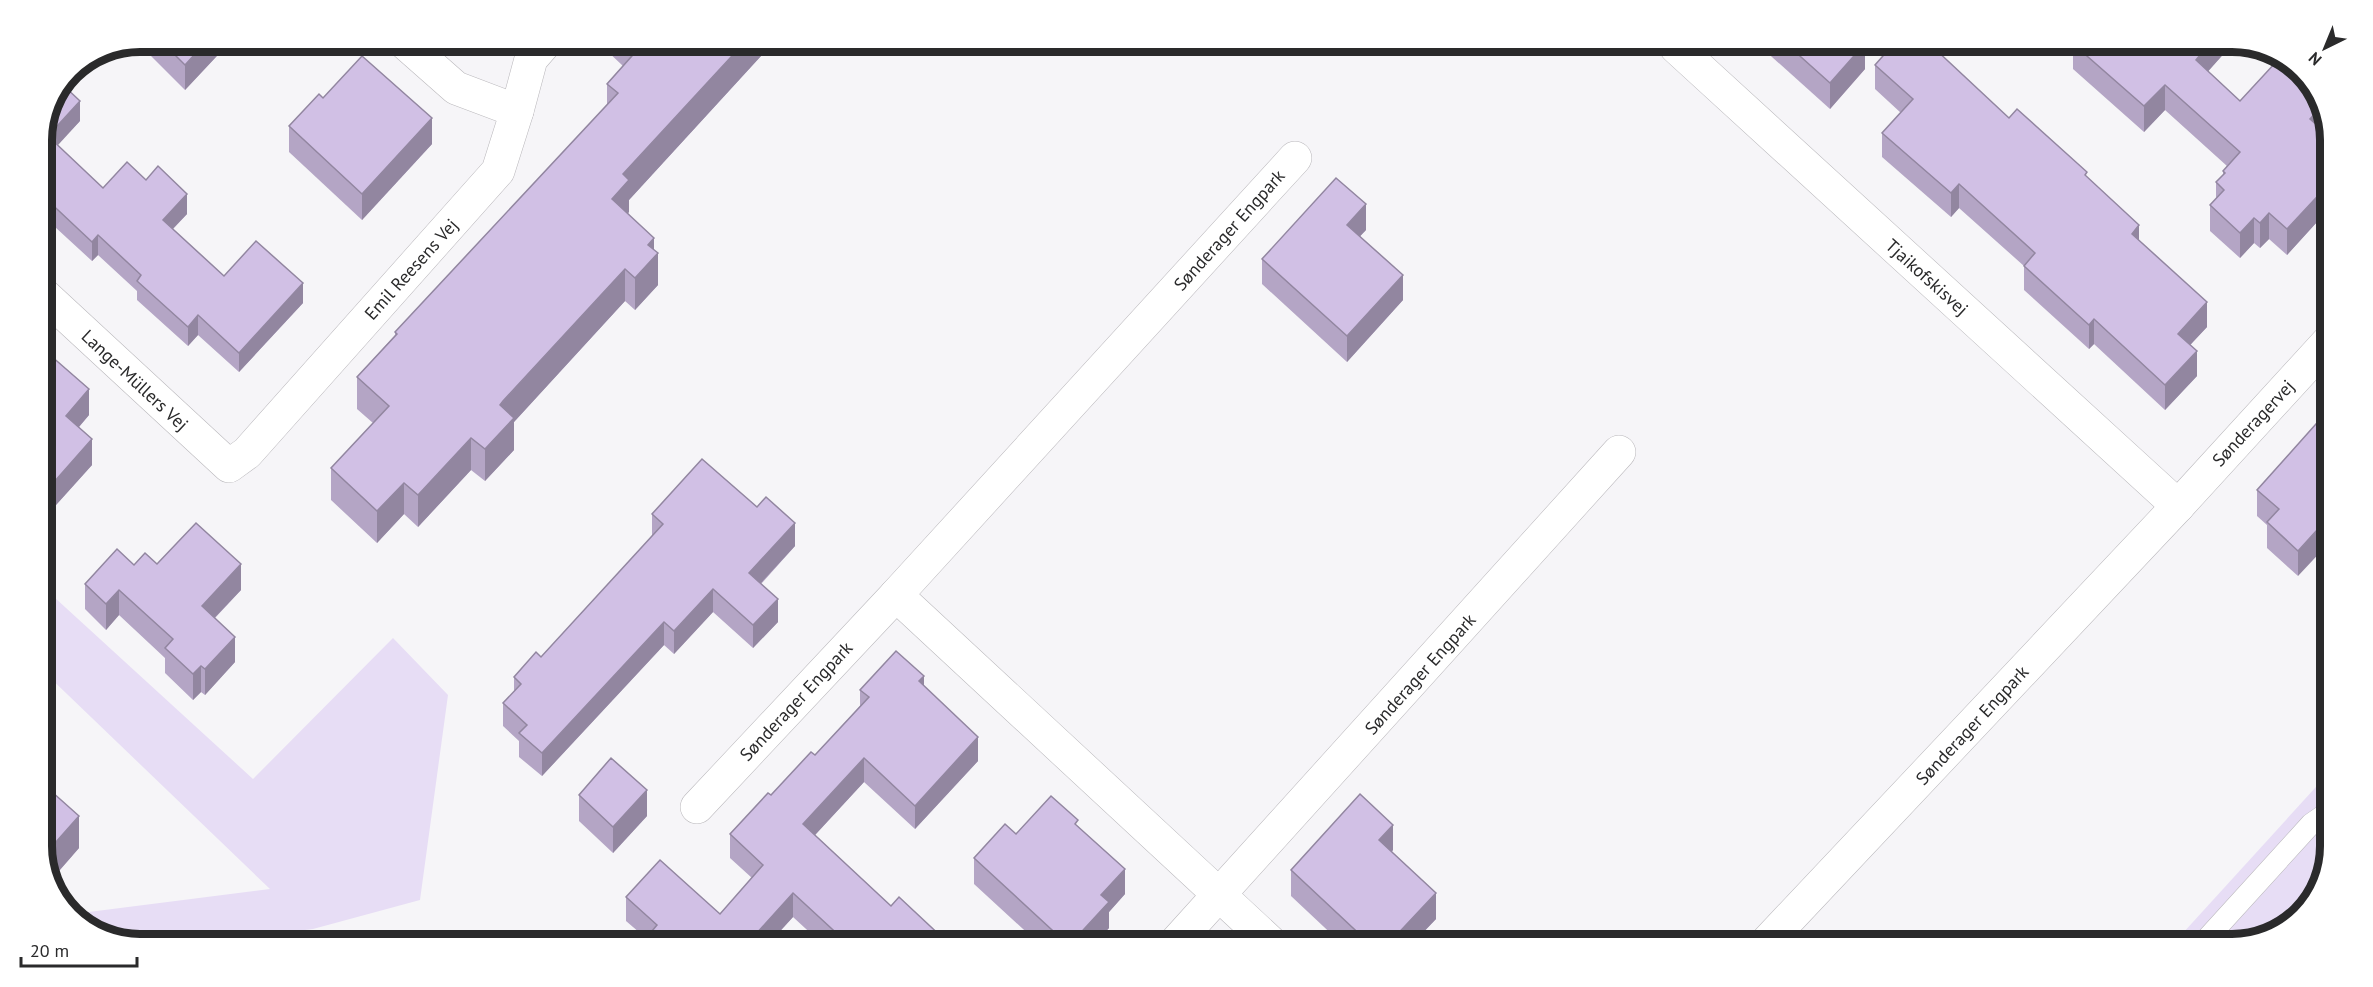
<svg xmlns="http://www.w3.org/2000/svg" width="2373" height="987" viewBox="0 0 2373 987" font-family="'PT Sans',sans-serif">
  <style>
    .green { fill: #e7ddf5 }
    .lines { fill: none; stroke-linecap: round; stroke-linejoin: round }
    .lane-casing { stroke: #bab8bc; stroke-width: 22 }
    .street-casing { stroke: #bab8bc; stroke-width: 34 }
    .lane { stroke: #fff; stroke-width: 21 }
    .street { stroke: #fff; stroke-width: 33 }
    .wall { fill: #b4a5c5 }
    .shaded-wall { fill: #9286a0 }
    .building { fill: #d1c0e5; stroke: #9286a0; stroke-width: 1.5 }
    .labels { text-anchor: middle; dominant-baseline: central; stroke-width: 4.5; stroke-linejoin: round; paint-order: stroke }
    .street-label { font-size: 18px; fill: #2a2a2b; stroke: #fff }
    .rim { fill: none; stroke: #2a2a2b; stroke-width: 8 }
  </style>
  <rect width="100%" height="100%" fill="#f6f5f8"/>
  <g class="green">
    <path d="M42,586L253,779L393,638L448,695L420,900L313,929L241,938H103L73,914L270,889L42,670Z"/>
    <path d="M2325,777L2324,884L2287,928L2233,945H2172Z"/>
  </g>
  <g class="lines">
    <defs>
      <path id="lane" d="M2201,945L2311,824L2324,815"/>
      <g id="street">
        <path d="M405,43L456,88L517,111"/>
        <path d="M1676,47L2178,506"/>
        <path d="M42,293L229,466L247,453L498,171L517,111L531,59L545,43"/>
        <path d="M896,595L1295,158"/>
        <path d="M697,807L896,595L1270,942"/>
        <path d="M1177,941L1619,452"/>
        <path d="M1766,943L2178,506L2329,341"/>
      </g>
    </defs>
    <use href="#lane" class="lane-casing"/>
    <use href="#street" class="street-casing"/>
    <use href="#lane" class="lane"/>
    <use href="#street" class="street"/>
  </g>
  <g class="wall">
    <path d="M141,42H230L185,90L138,43Z"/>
    <path d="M605,44H772L629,200V212L628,213L654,250L658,285L635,310L625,301L514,422V450L485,481L471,470L418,527L404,514L377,543L331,500V468L373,423L357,409V377L395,335V332L607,105V84L623,66L605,49Z"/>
    <path d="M1762,48H1865V69L1830,109Z"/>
    <path d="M2073,49H2228L2208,71L2240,101L2326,121V127L2323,131L2327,194V211L2287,255L2269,239L2260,248L2254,243L2240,258L2210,231V205L2216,199V182L2223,176V171L2227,166L2165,110L2144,132L2073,69Z"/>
    <path d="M1875,65L2009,118L2087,177L2207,327L2190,345L2197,376L2165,410L2094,344L2089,349L2024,290V266L1959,208L1951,217L1882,157V133L1901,113L1875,89Z"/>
    <path d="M323,98L432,144L362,220L289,152V126Z"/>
    <path d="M80,121L57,145L103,188L146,180L187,214L173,229L224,276L303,303L239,372L198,335L188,346L137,300V291L98,255L92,261L42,215V135Z"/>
    <path d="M1366,230L1360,236L1403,300L1347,362L1262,284V259Z"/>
    <path d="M42,364L89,415L79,427L92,465L47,515L42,511Z"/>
    <path d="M2324,415L2298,576L2267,548V525L2257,516V490Z"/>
    <path d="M652,514L795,546L761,584L778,622L753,648L713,612L674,654L664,645L542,776L519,757V741L503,726V703L514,692V677L541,657L652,537Z"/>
    <path d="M134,565L241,590L215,618L235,662L205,695L201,692L193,700L165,673V658L119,615L106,630L85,609V584Z"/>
    <path d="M924,686L978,761L915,829L864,782L815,835L891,906L946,941L818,940L793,917L772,940L647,939L626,921V897L720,914L752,878L730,858V834L815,755L860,706V690Z"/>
    <path d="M42,783L79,848L52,879L42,853Z"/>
    <path d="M579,795L647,816L613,853L579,821Z"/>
    <path d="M1078,826L1125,894L1109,912V928L1097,941H1036L974,884V858L1016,834Z"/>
    <path d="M1393,850L1392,852L1436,919L1414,942H1340L1291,896V870Z"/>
  </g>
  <g class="shaded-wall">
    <path d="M206,42H230L185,90V65Z"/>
    <path d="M743,44H772L629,200V212L612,231V199L623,174Z"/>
    <path d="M1861,48H1865V69L1830,109V83Z"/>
    <path d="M2205,49H2228L2196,85V60Z"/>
    <path d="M2165,85V110L2144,132V106Z"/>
    <path d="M80,101V121L48,156V136Z"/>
    <path d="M2321,107L2326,121V127L2310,144V119Z"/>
    <path d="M432,118V144L362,220V194Z"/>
    <path d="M2331,165L2330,191L2327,194V211L2287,255V229L2319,178Z"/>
    <path d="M1959,184V208L1951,217V193Z"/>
    <path d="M187,194V214L163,239V220Z"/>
    <path d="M1366,204V230L1347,250V225Z"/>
    <path d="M2269,213V239L2260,248V223Z"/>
    <path d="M2254,218V243L2240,258V233Z"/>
    <path d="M2139,225V250L2132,234Z"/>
    <path d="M98,235V255L92,261V242Z"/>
    <path d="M654,238V257L658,253V285L635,310V278L648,245Z"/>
    <path d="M625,269V301L514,422V450L485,481V449L500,405Z"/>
    <path d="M1403,275V300L1347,362V336Z"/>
    <path d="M303,283V303L239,372V353Z"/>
    <path d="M2207,302V327L2178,358V334Z"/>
    <path d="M198,315V335L188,346V327Z"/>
    <path d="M2094,319V344L2089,349V325Z"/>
    <path d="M2197,351V376L2165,410V385Z"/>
    <path d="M89,389V415L66,442V416Z"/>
    <path d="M471,438V470L418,527V495Z"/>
    <path d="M92,439V465L47,515V490Z"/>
    <path d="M404,483V514L377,543V511Z"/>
    <path d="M2327,519V545L2298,576V551Z"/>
    <path d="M795,523V546L749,596V573Z"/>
    <path d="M241,564V590L202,631V606Z"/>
    <path d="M713,589V612L674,654V631Z"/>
    <path d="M119,590V615L106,630V604Z"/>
    <path d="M778,599V622L753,648V625Z"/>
    <path d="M664,622V645L542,776V753Z"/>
    <path d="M235,637V662L205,695V669Z"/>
    <path d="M201,666V692L193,700V674Z"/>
    <path d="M924,676V699L919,681Z"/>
    <path d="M978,737V761L915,829V806Z"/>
    <path d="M864,758V782L803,848V824Z"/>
    <path d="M647,790V816L613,853V827Z"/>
    <path d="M79,816V848L52,879L48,869V851Z"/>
    <path d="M1393,825V850L1379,865V840Z"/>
    <path d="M1125,869V894L1109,912V928L1097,941H1073L1101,895Z"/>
    <path d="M793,893V917L772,940H755V935Z"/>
    <path d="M1436,893V919L1414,942H1390Z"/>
  </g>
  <g class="building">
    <path d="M162,42H206L185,65Z"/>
    <path d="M634,44H743L623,174L629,180L612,199L654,238L648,245L658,253L635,278L625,269L503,401L500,405L514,418L485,449L471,438L418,495L404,483L377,511L331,468L389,406L357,377L397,334L395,332L618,93L607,84L639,48Z"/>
    <path d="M1791,48H1861L1830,83Z"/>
    <path d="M1890,48H1934L2009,118L2017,109L2087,172L2085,175L2139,225L2132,234L2207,302L2178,334L2197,351L2165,385L2094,319L2089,325L2024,266L2035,253L1959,184L1951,193L1882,133L1913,99L1875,65Z"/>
    <path d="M2079,49H2205L2196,60L2240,101L2276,62L2290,75L2293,72L2315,92L2321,107L2310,119L2331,138V165L2319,178L2327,186L2287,229L2269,213L2260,223L2254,218L2240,233L2210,205L2224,190L2216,182L2225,173L2223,171L2240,152L2165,85L2144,106Z"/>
    <path d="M362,56L432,118L362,194L289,126L319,94L323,98Z"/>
    <path d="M64,86L80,101L48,136L103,188L127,162L146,180L158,166L187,194L163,220L224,276L256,241L303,283L239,353L198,315L188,327L137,281L141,275L98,235L92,242L42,195V135Z"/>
    <path d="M1336,178L1366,204L1347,225L1403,275L1347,336L1262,259Z"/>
    <path d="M50,355L89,389L66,416L92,439L47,490L42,485V364Z"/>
    <path d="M2324,415L2328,418L2327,519L2298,551L2267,522L2279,509L2257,490Z"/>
    <path d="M702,459L757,507L766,497L795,523L749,573L778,599L753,625L713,589L674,631L664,622L542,753L519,733L527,725L503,703L521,684L514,677L536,652L541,657L663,524L652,514Z"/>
    <path d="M196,523L241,564L202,606L235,637L205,669L201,666L193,674L165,648L173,639L119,590L106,604L85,584L117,549L134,565L145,553L157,564Z"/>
    <path d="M896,651L924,676L919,681L978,737L915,806L864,758L803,824L891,906L899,897L946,941L844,940L793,893L755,935L760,940H662L652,931L657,925L626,897L660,860L720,914L763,865L730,834L768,793L771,795L811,752L815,755L869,697L860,690Z"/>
    <path d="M611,758L647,790L613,827L579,795Z"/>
    <path d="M42,783L79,816L48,851L42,845Z"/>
    <path d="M1360,794L1393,825L1379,840L1436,893L1390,942H1368L1291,870Z"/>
    <path d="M1051,796L1078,820L1075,824L1125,869L1101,895L1109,902L1073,941H1064L974,858L1005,824L1016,834Z"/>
  </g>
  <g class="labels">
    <g class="street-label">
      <text transform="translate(1229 230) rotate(-48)">Sønderager Engpark</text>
      <text transform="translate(411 269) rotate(-48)">Emil Reesens Vej</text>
      <text transform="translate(1927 277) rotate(42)">Tjaikofskisvej</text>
      <text transform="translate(135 380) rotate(43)">Lange-Müllers Vej</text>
      <text transform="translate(2253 423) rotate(-47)">Sønderagervej</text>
      <text transform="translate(1420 674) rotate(-48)">Sønderager Engpark</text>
      <text transform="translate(796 701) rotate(-47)">Sønderager Engpark</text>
      <text transform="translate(1972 725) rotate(-47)">Sønderager Engpark</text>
    </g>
  </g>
  <path d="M0 0H2373V987H0ZM140 52H2232A88 88 0 0 1 2320 140V846A88 88 0 0 1 2232 934H140A88 88 0 0 1 52 846V140A88 88 0 0 1 140 52Z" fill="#fff" fill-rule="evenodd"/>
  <path class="rim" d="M140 52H2232A88 88 0 0 1 2320 140V846A88 88 0 0 1 2232 934H140A88 88 0 0 1 52 846V140A88 88 0 0 1 140 52Z"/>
  <g transform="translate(2325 48) rotate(223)" stroke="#ffffff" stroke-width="4.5" paint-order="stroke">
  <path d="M0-4.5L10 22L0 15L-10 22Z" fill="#2a2a2b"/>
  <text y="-9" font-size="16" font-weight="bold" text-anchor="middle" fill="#2a2a2b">N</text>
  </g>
  <path d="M21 957v9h116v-9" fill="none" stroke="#2a2a2b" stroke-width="3"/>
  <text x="30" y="957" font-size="18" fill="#2a2a2b" stroke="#ffffff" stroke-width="4.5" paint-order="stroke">20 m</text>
</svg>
